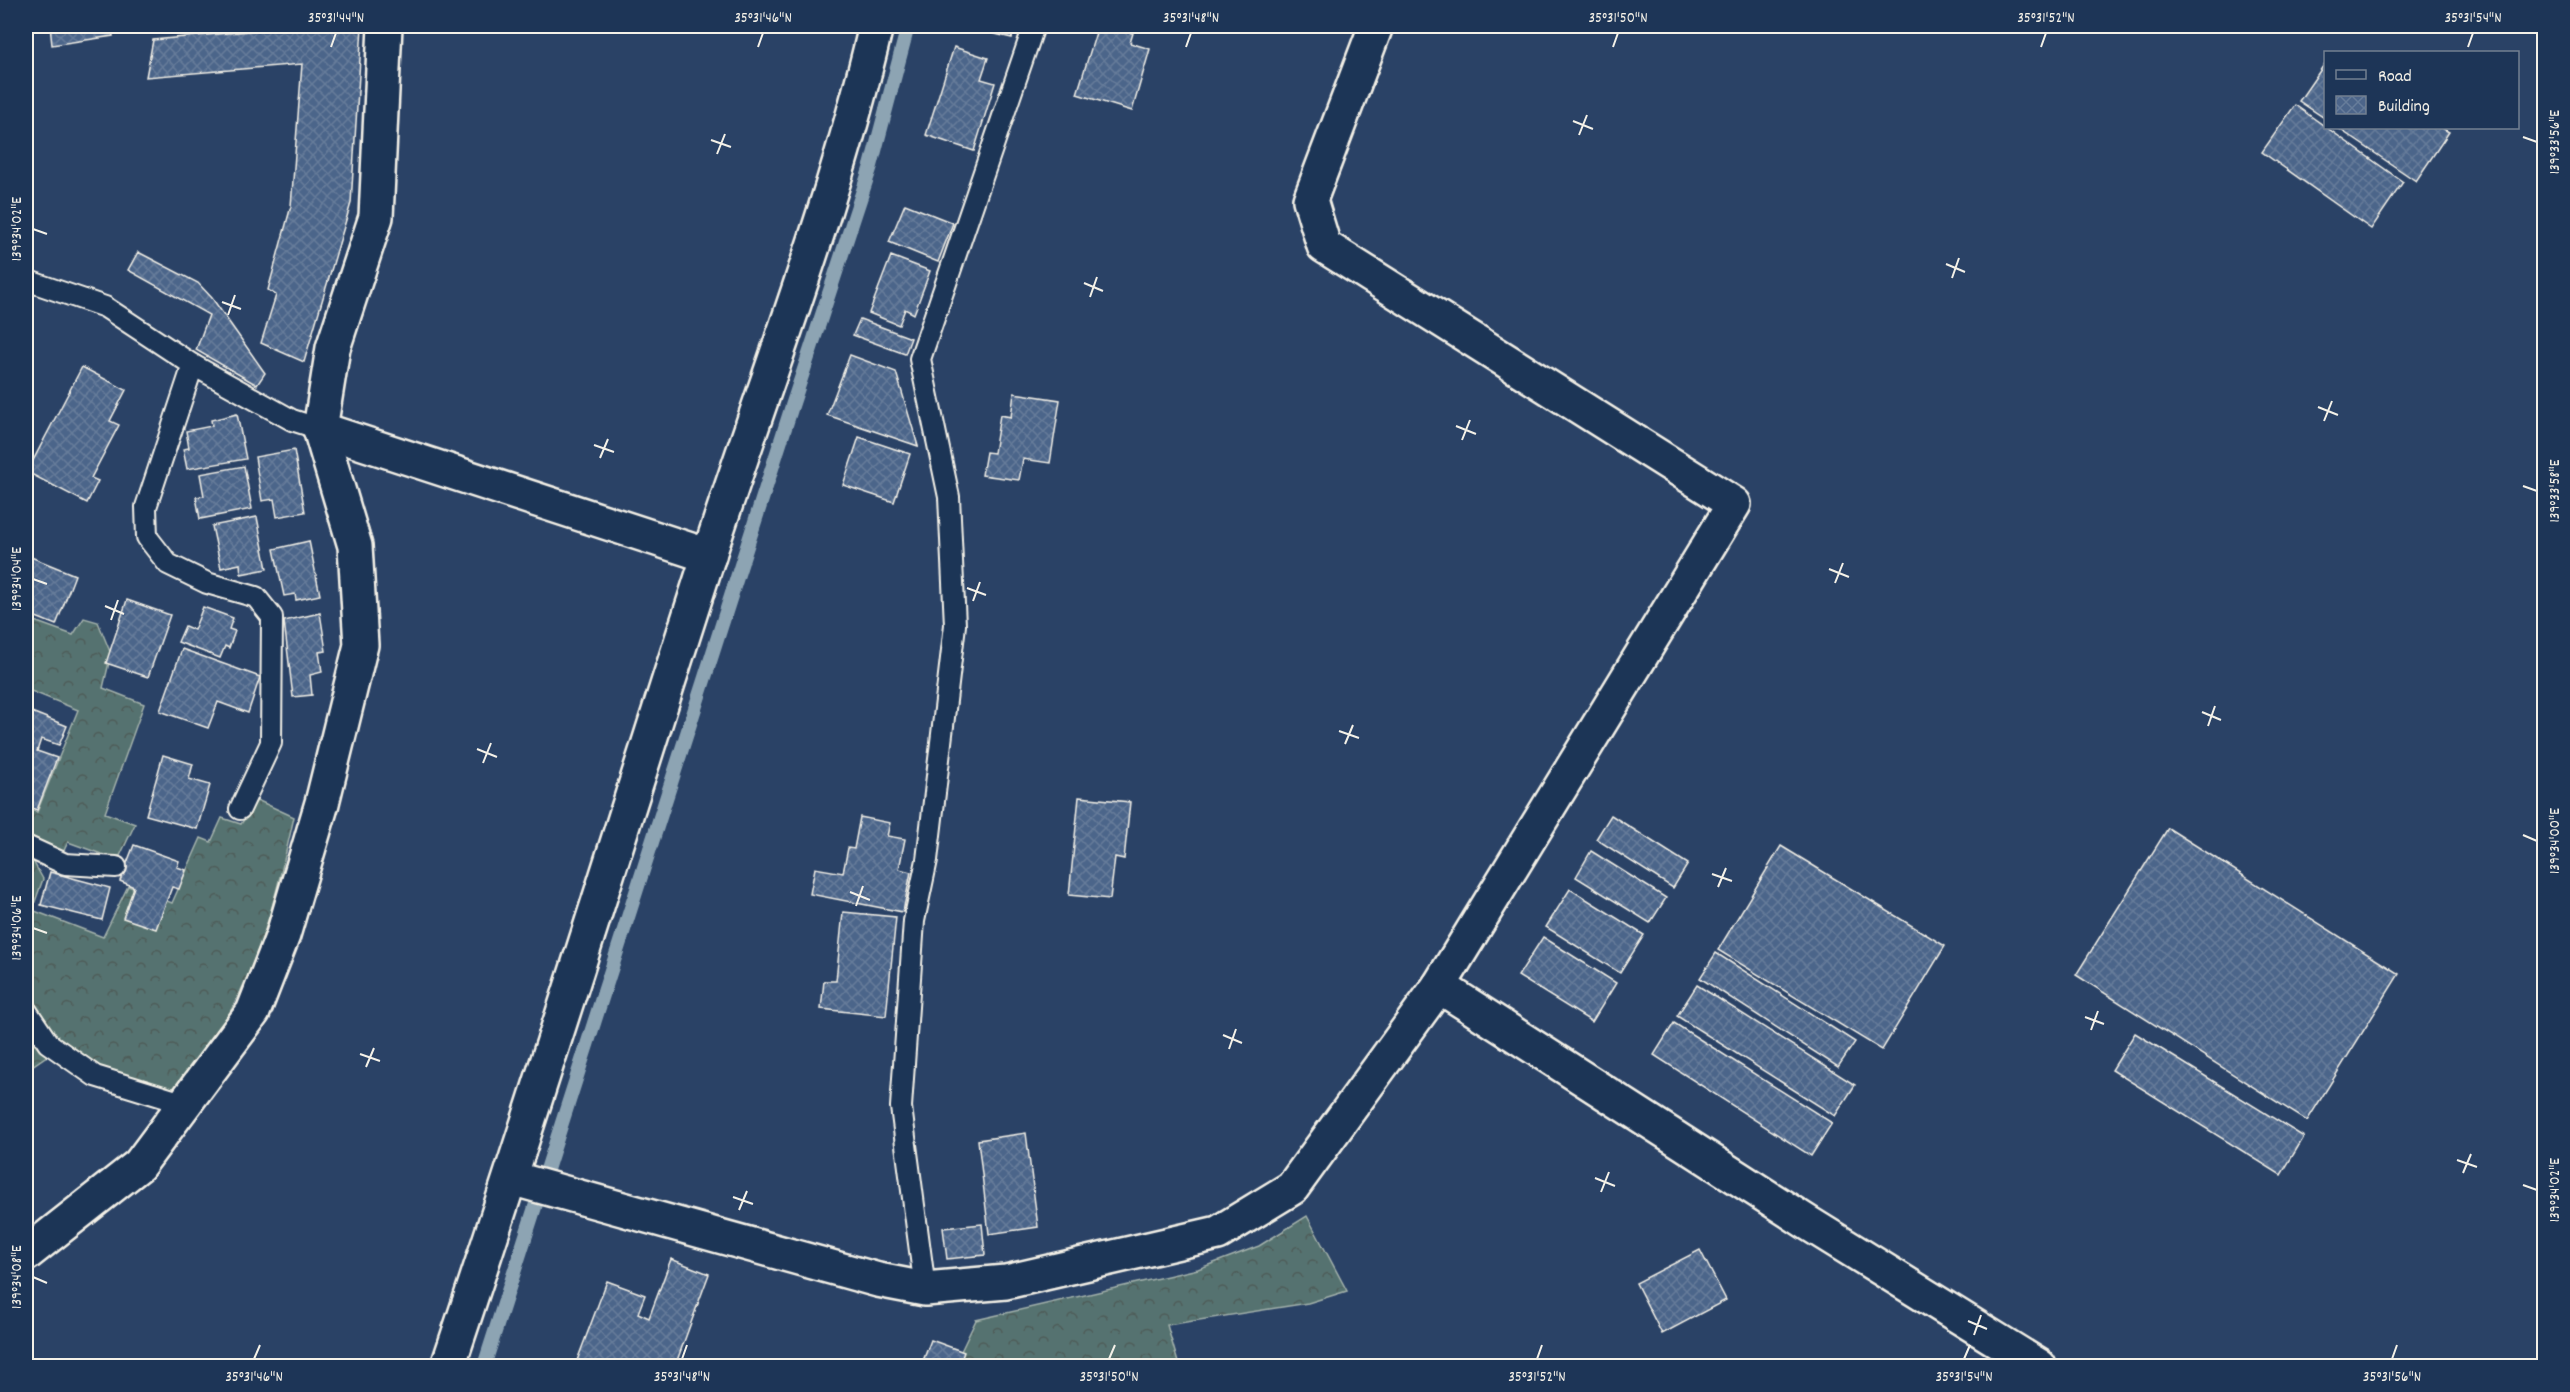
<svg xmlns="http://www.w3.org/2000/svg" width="2570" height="1392" viewBox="0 0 2570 1392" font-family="Dekko,sans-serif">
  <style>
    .forest { fill: url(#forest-crowns); stroke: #a4b2ac; stroke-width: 1.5 }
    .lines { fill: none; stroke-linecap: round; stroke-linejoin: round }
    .stream { stroke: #8da4b3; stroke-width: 14 }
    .building { fill: url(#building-cross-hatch); stroke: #f4f1e8; stroke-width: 1.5 }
    .service-casing { stroke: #f4f1e8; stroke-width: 24 }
    .minor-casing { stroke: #f4f1e8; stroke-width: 38 }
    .tertiary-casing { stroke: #f4f1e8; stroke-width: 38 }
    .service { stroke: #1d3557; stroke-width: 20 }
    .minor { stroke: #1d3557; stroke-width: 33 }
    .tertiary { stroke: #1d3557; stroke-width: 33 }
    .ticks { fill: none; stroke: #f4f1e8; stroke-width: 2 }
    .neatline { fill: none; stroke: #f4f1e8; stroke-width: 2 }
    .ticks-label { font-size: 15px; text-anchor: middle; fill: #f4f1e8 }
  </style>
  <defs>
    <pattern id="forest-crowns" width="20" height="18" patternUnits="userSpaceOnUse" patternTransform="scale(1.5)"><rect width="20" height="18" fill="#55726f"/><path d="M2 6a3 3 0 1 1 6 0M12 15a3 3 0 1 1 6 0" fill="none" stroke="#4e5b58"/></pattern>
    <pattern id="building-cross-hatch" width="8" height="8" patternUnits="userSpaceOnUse" patternTransform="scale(1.5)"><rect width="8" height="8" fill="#4c658a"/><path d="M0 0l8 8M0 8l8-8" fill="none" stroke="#667c9a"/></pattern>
  </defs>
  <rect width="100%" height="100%" fill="#2a4266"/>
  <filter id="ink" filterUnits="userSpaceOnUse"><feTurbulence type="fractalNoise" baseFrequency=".0167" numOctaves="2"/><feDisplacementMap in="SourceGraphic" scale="12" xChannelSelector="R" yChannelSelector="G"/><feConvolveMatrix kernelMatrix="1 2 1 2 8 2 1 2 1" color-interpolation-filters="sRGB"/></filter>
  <g filter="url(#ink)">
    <g class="forest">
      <path d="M26,618L73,635L84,618L98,622L111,654L103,688L144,704L105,813L135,824L118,860L68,842L60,859L29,854L43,879L32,910L103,937L128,886L172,903L201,838L211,842L222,818L241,824L257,800L294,817C279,884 264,951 230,1012C215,1041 192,1068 171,1093L99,1069L63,1045L26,1070V809L37,812L78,710L26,689Z"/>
      <path d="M1307,1216L1347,1291L1308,1303L1167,1325L1179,1366H954L976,1320L1198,1269L1259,1246Z"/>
    </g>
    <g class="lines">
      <path class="stream" d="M484,1366L792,406L871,166L908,26"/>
    </g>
    <g class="building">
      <path d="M50,26H112L113,36L52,45Z"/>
      <path d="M133,26H186L134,32Z"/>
      <path d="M302,26H362L351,203L304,362L261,343L276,295L268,290L291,206L302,64L146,77L153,40Z"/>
      <path d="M962,26H1015L1012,38Z"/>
      <path d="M1098,26L1133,33L1130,43L1150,49L1132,111L1077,94Z"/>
      <path d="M954,47L988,58L981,79L995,83L974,151L926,135Z"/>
      <path d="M2326,62V119L2299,101Z"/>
      <path d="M2295,105L2403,182L2371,229L2262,152Z"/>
      <path d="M2338,128H2442L2449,132L2416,181Z"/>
      <path d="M905,204L953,223L938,262L889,242Z"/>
      <path d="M138,252L198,283L212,298L265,373L257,385L196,350L209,315L128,270Z"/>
      <path d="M891,256L930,271L914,314L905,309L899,325L869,313Z"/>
      <path d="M860,319L911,338L905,354L853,335Z"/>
      <path d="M850,355L896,372L918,446L827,415Z"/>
      <path d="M82,367L126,390L110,421L119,425L91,478L98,481L87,503L27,472Z"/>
      <path d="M1014,393L1060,400L1050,463L1023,459L1019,480L982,475L986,452L994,453L1000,415L1011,417Z"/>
      <path d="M237,414L246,459L187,469L183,449L189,448L186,431L212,426L211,420Z"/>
      <path d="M859,437L910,454L894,502L843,485Z"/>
      <path d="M294,450L305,512L277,517L274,499L262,501L255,457Z"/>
      <path d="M244,466L252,509L200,519L196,497L204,496L200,474Z"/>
      <path d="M257,517L267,569L241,574L240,564L221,568L212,526Z"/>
      <path d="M309,541L320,595L296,600L295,594L284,596L274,549Z"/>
      <path d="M26,555L75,575L56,625L26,613Z"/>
      <path d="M127,600L170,615L148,677L106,663Z"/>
      <path d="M203,607L233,618L229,629L235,631L229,648L225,646L220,658L178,642L185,626L194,630Z"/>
      <path d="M320,613L326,651L319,652L322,672L310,675L312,695L293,697L284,621Z"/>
      <path d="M182,649L260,677L248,713L218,702L208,728L160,711Z"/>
      <path d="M29,711L67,726L59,745L41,739L37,751L57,758L37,810L26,806V720Z"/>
      <path d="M163,755L193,764L189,779L210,785L197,829L146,815Z"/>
      <path d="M1079,797L1130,802L1124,859L1115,857L1110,899L1069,895Z"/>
      <path d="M1611,815L1688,864L1673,888L1596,839Z"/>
      <path d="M860,817L890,823L887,836L905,839L899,869L911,872L903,912L810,894L815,868L843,873L848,848L854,849Z"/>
      <path d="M2168,828L2399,974L2307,1121L2076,975Z"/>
      <path d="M134,845L179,861L177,867L186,870L179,889L172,887L156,929L123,918L134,887L120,881Z"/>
      <path d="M1781,846L1945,946L1882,1050L1718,950Z"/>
      <path d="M1591,851L1666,898L1650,923L1576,877Z"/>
      <path d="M50,872L110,888L102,920L41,905Z"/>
      <path d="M1570,889L1644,935L1620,973L1546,927Z"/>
      <path d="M843,912L896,917L886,1016L821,1009L824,981H836Z"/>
      <path d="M1543,937L1616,983L1592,1022L1518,976Z"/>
      <path d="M1716,953L1855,1042L1838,1067L1700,978Z"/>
      <path d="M1697,985L1855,1085L1835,1116L1677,1016Z"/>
      <path d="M1674,1023L1832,1123L1811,1156L1654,1055Z"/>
      <path d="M2135,1033L2304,1137L2281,1175L2112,1070Z"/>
      <path d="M1026,1133L1038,1227L989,1234L978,1140Z"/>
      <path d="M982,1224L985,1255L947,1259L943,1228Z"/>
      <path d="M1700,1250L1726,1300L1662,1334L1636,1283Z"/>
      <path d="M671,1259L709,1274L675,1366H575L607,1281L645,1295L638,1313L649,1318Z"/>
      <path d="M931,1340L964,1352L959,1366H921Z"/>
    </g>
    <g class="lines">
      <defs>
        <g id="service">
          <path d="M26,280L105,307L193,365L292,420L320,429"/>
          <path d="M193,365L146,507L147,537L168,564L207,583L256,597L272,617L271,743L240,809"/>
          <path d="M26,846L65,864L116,867"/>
          <path d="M26,1010L48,1043L95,1076L186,1104"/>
          <path d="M925,1289L901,1107L914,921L927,860L955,625L949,497L920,359L1034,26"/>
        </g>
        <g id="minor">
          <path d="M320,429L709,556"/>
          <path d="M1439,986L1808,1223L2039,1366"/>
          <path d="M511,1178L878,1280L925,1289L1006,1282L1218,1233L1292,1188L1439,986L1734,504L1324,246L1310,200L1376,26"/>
          <path d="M26,1254L139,1165L253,1012L283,935L322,803L361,645L355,546L320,429L333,348L376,217L385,26"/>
        </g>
        <path id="tertiary" d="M448,1366C538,1098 621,828 708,558C765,381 834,206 876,26"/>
      </defs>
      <use href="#service" class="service-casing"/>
      <use href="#minor" class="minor-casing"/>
      <use href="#tertiary" class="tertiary-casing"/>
      <use href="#service" class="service"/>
      <use href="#minor" class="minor"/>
      <use href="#tertiary" class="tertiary"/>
    </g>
  </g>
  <path class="ticks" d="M331,47L336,33M758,47L763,33M1186,47L1191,33M1613,47L1618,33M2041,47L2046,33M2468,47L2473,33M1573,121L1593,129M1579,135L1587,115M2523,137L2537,142M711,140L731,147M717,154L725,134M33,229L47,234M1946,264L1965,272M1952,278L1959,258M1084,283L1103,291M1090,297L1097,277M222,302L241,309M228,315L235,295M2318,407L2338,415M2324,421L2332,401M1456,426L1476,434M1462,440L1470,420M594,445L614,452M600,458L608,439M2523,486L2537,491M1829,569L1849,577M33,579L47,584M1835,583L1843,563M967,588L986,595M973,601L980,582M105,606L124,614M111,620L118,600M2202,712L2221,720M2208,726L2215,706M1339,731L1359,738M1345,744L1353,725M477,749L497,757M483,763L491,743M2523,835L2537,841M1712,874L1732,881M1718,887L1726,868M850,892L870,900M856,906L863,886M33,928L47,933M2085,1017L2104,1024M2091,1030L2098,1011M1223,1035L1242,1043M1229,1049L1236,1029M360,1054L380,1061M366,1067L374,1048M2457,1160L2477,1167M2463,1173L2471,1154M1595,1178L1615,1186M2523,1185L2537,1190M1601,1192L1609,1172M733,1197L753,1204M739,1210L747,1191M33,1277L47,1283M1968,1321L1987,1329M1974,1335L1981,1315M254,1359L260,1345M682,1359L687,1345M1109,1359L1115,1345M1537,1359L1542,1345M1964,1359L1970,1345M2392,1359L2397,1345"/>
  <rect width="2570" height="1392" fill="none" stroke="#1d3557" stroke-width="66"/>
  <rect x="2324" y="51" width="195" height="78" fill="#1d3557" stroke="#738091" stroke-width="1.5"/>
  <rect x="2336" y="70" width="30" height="9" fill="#1d3557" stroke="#738091" stroke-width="1.5"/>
  <text x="2378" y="81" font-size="18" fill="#f4f1e8">Road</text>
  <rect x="2336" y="96" width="30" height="18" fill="url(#building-cross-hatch)" stroke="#738091" stroke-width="1.5"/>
  <text x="2378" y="111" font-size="18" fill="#f4f1e8">Building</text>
  <rect x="33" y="33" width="2504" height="1326" class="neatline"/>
  <g class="ticks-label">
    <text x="336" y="22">35°31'44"N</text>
    <text x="763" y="22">35°31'46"N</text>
    <text x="1191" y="22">35°31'48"N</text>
    <text x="1618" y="22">35°31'50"N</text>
    <text x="2046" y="22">35°31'52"N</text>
    <text x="2473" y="22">35°31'54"N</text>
    <text transform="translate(2554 142) rotate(-90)" y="5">139°33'56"E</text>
    <text transform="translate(16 229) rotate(-90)" y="5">139°34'02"E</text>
    <text transform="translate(2554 491) rotate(-90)" y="5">139°33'58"E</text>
    <text transform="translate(16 579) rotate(-90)" y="5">139°34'04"E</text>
    <text transform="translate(2554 841) rotate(-90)" y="5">139°34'00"E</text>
    <text transform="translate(16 928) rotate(-90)" y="5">139°34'06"E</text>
    <text transform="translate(2554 1190) rotate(-90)" y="5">139°34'02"E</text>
    <text transform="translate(16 1277) rotate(-90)" y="5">139°34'08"E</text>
    <text x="254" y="1381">35°31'46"N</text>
    <text x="682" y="1381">35°31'48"N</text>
    <text x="1109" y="1381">35°31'50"N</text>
    <text x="1537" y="1381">35°31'52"N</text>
    <text x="1964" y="1381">35°31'54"N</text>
    <text x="2392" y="1381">35°31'56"N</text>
  </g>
</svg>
